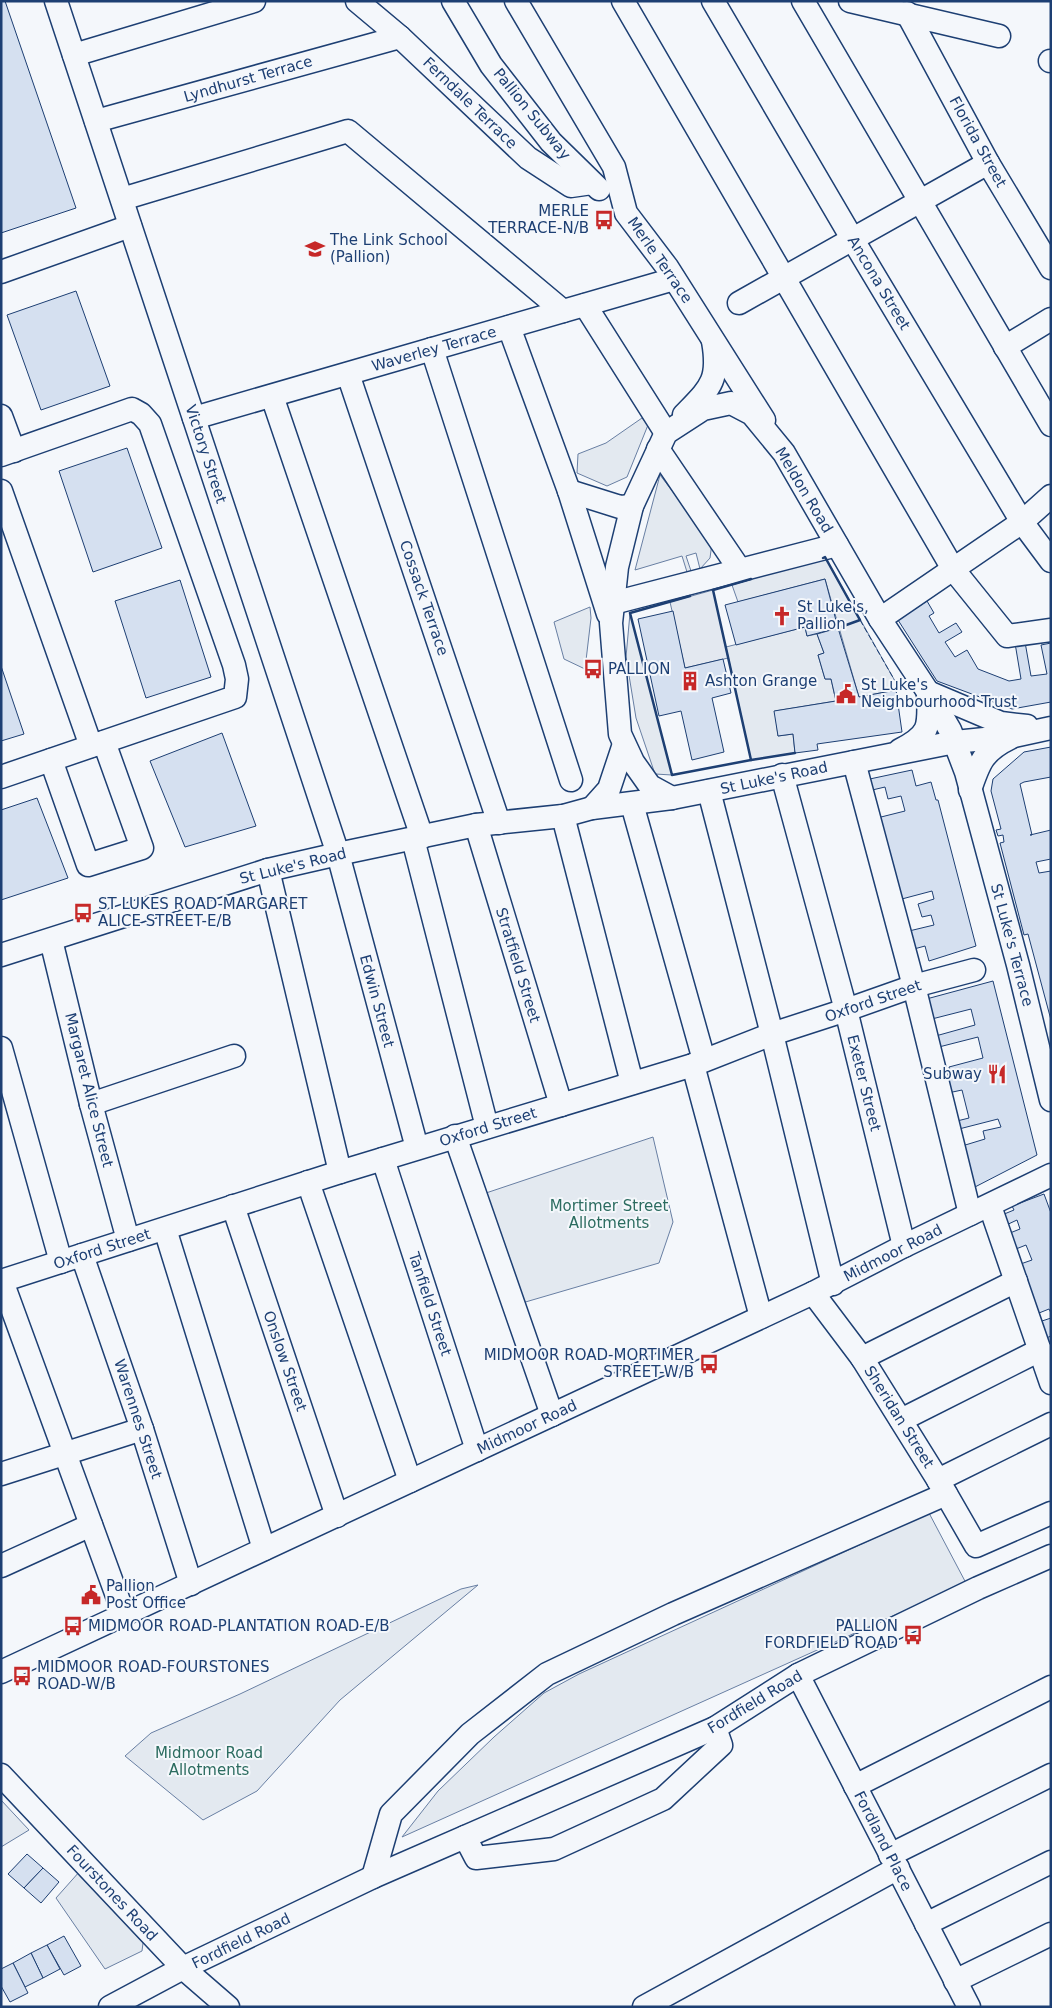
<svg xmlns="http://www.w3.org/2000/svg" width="1052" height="2008" viewBox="0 0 1052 2008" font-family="'DejaVu Sans',sans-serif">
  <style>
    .green { fill: #e3e9f0; stroke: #687fa3 }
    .parking { fill: #e3e8f0; stroke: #687fa3 }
    .building { fill: #d5e0f0; stroke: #1d3f73 }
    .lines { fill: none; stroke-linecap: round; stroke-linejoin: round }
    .minor-casing { stroke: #1d3f73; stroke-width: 25 }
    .minor { stroke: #f4f7fb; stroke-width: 22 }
    .fence { stroke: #1d3f73; stroke-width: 1; stroke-dasharray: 6 2.5; stroke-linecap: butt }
    .wall { stroke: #1d3f73; stroke-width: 2.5 }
    .labels { text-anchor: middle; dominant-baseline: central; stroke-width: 4; stroke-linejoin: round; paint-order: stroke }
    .street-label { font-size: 15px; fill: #1d3f73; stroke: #f4f7fb }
    .poi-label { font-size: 15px; fill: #1d3f73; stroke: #f4f7fb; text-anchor: start }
    .park-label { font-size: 15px; fill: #2c6c60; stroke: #f4f7fb }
  </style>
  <rect width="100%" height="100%" fill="#f4f7fb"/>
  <g class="green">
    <path d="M642,418L648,425L627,477L607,486L577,473L578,454L606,443Z"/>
    <path d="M660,475L712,543L710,558L700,569L696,553L686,556L691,571L687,572L682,556L635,570Z"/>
    <path d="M825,557L895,681L896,690L859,697L825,579L738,602L732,585Z"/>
    <path d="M590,607L591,618L585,669L564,659L554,622Z"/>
    <path d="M630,613L672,775L655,774L636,718L626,657Z"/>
    <path d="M805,627L807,636L817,634L824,653L818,655L825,679H831L836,701L775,711L778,736L793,734L795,753L751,760L726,647Z"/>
    <path d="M653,1137L673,1222L659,1263L522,1303L486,1193Z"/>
    <path d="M929,1513L966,1583L402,1837L438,1791L494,1737L544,1693L579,1674Z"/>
    <path d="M478,1585L340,1700L257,1791L203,1820L125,1756L151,1733L240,1694L461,1589Z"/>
    <path d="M1,1800L29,1830L1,1847Z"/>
    <path d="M80,1871L143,1943L142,1951L105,1969L56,1898Z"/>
  </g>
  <path class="parking" d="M713,590L728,658L685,668L670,602Z"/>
  <g class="building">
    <path d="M1,1H5L76,208L1,233Z"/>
    <path d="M76,291L110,386L41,410L7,315Z"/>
    <path d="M127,448L162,548L93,572L59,471Z"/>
    <path d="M825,579L838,628L807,636L805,627L736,645L725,605Z"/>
    <path d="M180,580L211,677L146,698L115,601Z"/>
    <path d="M927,601L934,613L929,616L939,633L956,623L962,632L945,642L955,657L967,650L978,669L1009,681L1021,679L1015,643L1025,642L1031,676L1047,674L1041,645L1051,643V702L1012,709L937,681L898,620Z"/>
    <path d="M673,611L685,668L723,659L731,693L712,698L724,752L692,760L681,711L659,716L638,619Z"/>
    <path d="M838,628L859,697L896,690L902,732L817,744L818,750L795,753L793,734L778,736L774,711L836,701L831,679H825L818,655L824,653L817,634Z"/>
    <path d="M1,666L24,734L1,741Z"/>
    <path d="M222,733L256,826L185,847L150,761Z"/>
    <path d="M1051,747V777L1024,782L1020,784L1032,835H1030L1051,830V859L1036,862L1039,873L1051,871V1020L1028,934L1024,935L1000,843L1004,842L1003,835L998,836L996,830L1001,829L991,791L993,779L1024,752Z"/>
    <path d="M912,770L916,786L931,782L936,800H938L976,946L929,961L925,946L914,949L909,931L934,925L931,915L922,917L918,904L934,899L932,891L898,900L877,818L905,811L901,796L888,799L885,787L868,791L865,780Z"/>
    <path d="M37,798L68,878L1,900V810Z"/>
    <path d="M993,981L1037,1155L973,1188L962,1146L985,1139L983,1131L1001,1127L998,1119L959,1129L957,1121L969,1118L962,1090L948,1093L943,1076L951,1075L949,1067L983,1058L978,1037L935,1048L932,1037L975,1025L971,1009L924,1021L919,1001Z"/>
    <path d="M1044,1194L1051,1213V1313L1049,1309L1034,1315L1012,1267L1032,1260L1026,1245L1011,1251L1005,1235L1020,1229L1017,1220L1002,1227L997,1217L1014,1210L1012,1206Z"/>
    <path d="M1051,1318V1336L1042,1340L1036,1323Z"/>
    <path d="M27,1854L43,1868L24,1888L8,1874Z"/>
    <path d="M43,1868L59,1882L41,1903L24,1888Z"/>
    <path d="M64,1936L81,1966L64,1975L47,1945Z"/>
    <path d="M47,1945L60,1969L43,1978L31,1953Z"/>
    <path d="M31,1953L43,1978L25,1987L13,1963Z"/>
    <path d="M13,1963L28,1993L10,2002L1,1986V1969Z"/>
  </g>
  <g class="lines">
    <defs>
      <g id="minor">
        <path d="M56,1L338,854L417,1148"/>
        <path d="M357,1L400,37L528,158L571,186L592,183"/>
        <path d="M453,1L491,65L551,142L599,189"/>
        <path d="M516,1L614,167L626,213L667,267L764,420"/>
        <path d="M623,1L953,569L1007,636L1051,630"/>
        <path d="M713,1L853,240L1022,522L1051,561"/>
        <path d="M803,1L1051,425"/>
        <path d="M850,1L999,36"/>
        <path d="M907,13L988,163L1051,268"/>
        <path d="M74,55L254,1"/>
        <path d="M1050,61H1051"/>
        <path d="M96,121L400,37"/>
        <path d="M122,199L348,131L563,311"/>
        <path d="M1,272L130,226"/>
        <path d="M739,303L988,163"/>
        <path d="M585,305L666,433"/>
        <path d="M509,327L569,491L608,614"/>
        <path d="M1005,347L1051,319"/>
        <path d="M432,349L571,780"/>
        <path d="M348,374L499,823"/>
        <path d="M272,396L422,837"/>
        <path d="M684,415C710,388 720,381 713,341"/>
        <path d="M1,416L14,451"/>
        <path d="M194,418L674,279"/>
        <path d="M658,449L740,570"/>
        <path d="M1,455L132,409L141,414L150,424L234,665L237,679L235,697L1,777"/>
        <path d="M1,491L91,746"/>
        <path d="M569,491L620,507L632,506"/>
        <path d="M613,603L837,545"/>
        <path d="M880,619L1022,522L1051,496"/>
        <path d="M900,750C932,734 929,725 928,692L1001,723L1027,726"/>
        <path d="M51,760L88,865L142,848L104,742"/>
        <path d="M854,762L915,990L970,1214"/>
        <path d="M782,775L846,1010L904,1246"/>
        <path d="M970,790C979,763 983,751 1010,738"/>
        <path d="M709,791L772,1034L833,1284"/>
        <path d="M672,798L650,786L633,762L620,734L611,623L617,567L632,506L666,433L703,409L731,403L752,414L784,453L880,619L928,692L950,730L966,772L1018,965L1051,1100"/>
        <path d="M632,804L704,1060"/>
        <path d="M592,808L609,789L624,744"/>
        <path d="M563,816L632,1083"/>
        <path d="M476,825L561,1105"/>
        <path d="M413,839L487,1127"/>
        <path d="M268,870L340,1172"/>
        <path d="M51,940L91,1104L128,1240"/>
        <path d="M1,955L268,870L338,854L476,825L563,816L592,808L672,798L955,742L1014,736L1051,728"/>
        <path d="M1,1048L61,1262"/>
        <path d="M693,1065L761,1317"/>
        <path d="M91,1104L234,1056"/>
        <path d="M455,1136L552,1415"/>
        <path d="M383,1159L477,1450"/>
        <path d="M308,1182L410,1481"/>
        <path d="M233,1206L337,1516"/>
        <path d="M990,1206L1051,1383"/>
        <path d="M165,1229L264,1549"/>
        <path d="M82,1255L142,1429L191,1584"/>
        <path d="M1,1281L340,1172L693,1065L772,1034L846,1010L914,986L974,970"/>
        <path d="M2,1281L124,1615"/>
        <path d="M813,1293L862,1358L938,1480L976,1546L1051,1513"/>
        <path d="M862,1358L1016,1281"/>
        <path d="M901,1420L1040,1350"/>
        <path d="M1,1474L142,1429"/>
        <path d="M938,1480L1051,1424"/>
        <path d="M1,1566L91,1525"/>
        <path d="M1,1672L813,1293L904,1246L1051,1175"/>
        <path d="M798,1675L969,2007"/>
        <path d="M1,1775L183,1968L228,2007"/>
        <path d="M855,1786L1051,1687"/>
        <path d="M465,1837L476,1858L554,1849L663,1799L721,1745L715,1728"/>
        <path d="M890,1855L1051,1775"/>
        <path d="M373,1877L391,1814L470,1734L547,1674L673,1614L946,1494"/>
        <path d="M926,1924L1051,1862"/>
        <path d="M955,1981L1051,1934"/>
        <path d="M110,2007L183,1968L373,1877L715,1728L798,1675L978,1588L1051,1556"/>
        <path d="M644,2007L898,1868"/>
      </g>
    </defs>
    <use href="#minor" class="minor-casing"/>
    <use href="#minor" class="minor"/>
    <path class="fence" d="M860,620L895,681L896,690"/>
    <g class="wall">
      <path d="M823,558L825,557L860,620L838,628"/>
      <path d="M690,596L630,613L672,775L751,760L713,590L751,579"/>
      <path d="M751,760L795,753"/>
    </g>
  </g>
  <defs>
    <symbol id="bus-bare" viewBox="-9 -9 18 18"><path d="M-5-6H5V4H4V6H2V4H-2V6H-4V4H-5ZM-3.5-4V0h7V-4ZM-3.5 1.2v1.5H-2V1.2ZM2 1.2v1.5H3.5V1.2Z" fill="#c62828" stroke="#f4f7fb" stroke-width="2.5" paint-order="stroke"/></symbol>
    <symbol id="school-bare" viewBox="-9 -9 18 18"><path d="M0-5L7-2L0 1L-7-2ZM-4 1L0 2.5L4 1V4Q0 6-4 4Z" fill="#c62828" stroke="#f4f7fb" stroke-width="2.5" paint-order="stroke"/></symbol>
    <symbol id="church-bare" viewBox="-9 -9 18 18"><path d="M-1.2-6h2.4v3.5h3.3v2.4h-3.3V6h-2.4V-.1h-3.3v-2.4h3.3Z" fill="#c62828" stroke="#f4f7fb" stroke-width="2.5" paint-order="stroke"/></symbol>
    <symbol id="building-bare" viewBox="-9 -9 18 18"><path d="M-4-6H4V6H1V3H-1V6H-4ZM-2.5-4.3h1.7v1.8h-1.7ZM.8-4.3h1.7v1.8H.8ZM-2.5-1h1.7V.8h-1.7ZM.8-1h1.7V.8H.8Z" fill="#c62828" stroke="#f4f7fb" stroke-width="2.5" paint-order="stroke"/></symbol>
    <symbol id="civic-bare" viewBox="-9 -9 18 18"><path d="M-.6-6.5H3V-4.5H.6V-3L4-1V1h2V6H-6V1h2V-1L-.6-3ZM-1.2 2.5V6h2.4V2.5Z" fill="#c62828" stroke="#f4f7fb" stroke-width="2.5" paint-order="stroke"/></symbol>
    <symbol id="restaurant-bare" viewBox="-9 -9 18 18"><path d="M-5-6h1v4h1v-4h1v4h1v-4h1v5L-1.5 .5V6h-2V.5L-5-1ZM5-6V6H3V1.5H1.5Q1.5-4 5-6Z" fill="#c62828" stroke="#f4f7fb" stroke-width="2.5" paint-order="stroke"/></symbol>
  </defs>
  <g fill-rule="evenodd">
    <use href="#bus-bare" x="590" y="206" width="28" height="28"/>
    <use href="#school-bare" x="301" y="235" width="28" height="28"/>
    <use href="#church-bare" x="768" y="602" width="28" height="28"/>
    <use href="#bus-bare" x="579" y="655" width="28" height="28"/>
    <use href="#building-bare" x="676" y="667" width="28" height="28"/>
    <use href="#civic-bare" x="832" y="680" width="28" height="28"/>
    <use href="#bus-bare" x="69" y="899" width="28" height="28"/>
    <use href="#restaurant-bare" x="983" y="1060" width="28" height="28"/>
    <use href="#bus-bare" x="695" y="1350" width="28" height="28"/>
    <use href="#civic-bare" x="77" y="1581" width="28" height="28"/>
    <use href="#bus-bare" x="59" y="1612" width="28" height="28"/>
    <use href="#bus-bare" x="899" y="1621" width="28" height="28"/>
    <use href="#bus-bare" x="8" y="1662" width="28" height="28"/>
  </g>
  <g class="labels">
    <g class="street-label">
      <text transform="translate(248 79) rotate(-16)">Lyndhurst Terrace</text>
      <text transform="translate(470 103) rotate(44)">Ferndale Terrace</text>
      <text transform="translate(532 114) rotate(51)">Pallion Subway</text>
      <text transform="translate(978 142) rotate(61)">Florida Street</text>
      <text transform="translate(660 260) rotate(55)">Merle Terrace</text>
      <text transform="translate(879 283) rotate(59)">Ancona Street</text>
      <text transform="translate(434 349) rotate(-16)">Waverley Terrace</text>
      <text transform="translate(206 454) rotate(72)">Victory Street</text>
      <text transform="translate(804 490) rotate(59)">Meldon Road</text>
      <text transform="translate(424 598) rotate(71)">Cossack Terrace</text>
      <text transform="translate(774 778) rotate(-12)">St Luke's Road</text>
      <text transform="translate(293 866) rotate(-14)">St Luke's Road</text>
      <text transform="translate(1012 945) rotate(75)">St Luke's Terrace</text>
      <text transform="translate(518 965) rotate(73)">Stratfield Street</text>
      <text transform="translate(377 1001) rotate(75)">Edwin Street</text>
      <text transform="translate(873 1001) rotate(-19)">Oxford Street</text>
      <text transform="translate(864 1083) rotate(76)">Exeter Street</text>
      <text transform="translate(89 1090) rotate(76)">Margaret Alice Street</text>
      <text transform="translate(488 1127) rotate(-17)">Oxford Street</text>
      <text transform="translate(102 1249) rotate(-18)">Oxford Street</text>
      <text transform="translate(893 1253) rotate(-27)">Midmoor Road</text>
      <text transform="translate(430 1304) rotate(72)">Tanfield Street</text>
      <text transform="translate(285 1361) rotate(71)">Onslow Street</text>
      <text transform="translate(899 1417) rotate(58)">Sheridan Street</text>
      <text transform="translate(138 1419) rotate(72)">Warennes Street</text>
      <text transform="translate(527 1427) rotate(-25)">Midmoor Road</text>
      <text transform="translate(755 1702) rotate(-31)">Fordfield Road</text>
      <text transform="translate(883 1841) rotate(63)">Fordland Place</text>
      <text transform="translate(112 1893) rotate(47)">Fourstones Road</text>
      <text transform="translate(241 1941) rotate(-26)">Fordfield Road</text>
    </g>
    <g class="poi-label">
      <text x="589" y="211" text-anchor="end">MERLE<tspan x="589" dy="17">TERRACE-N/B</tspan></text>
      <text x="330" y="240">The Link School<tspan x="330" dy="17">(Pallion)</tspan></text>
      <text x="797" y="607">St Luke's,<tspan x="797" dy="17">Pallion</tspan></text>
      <text x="608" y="669">PALLION</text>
      <text x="705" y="681">Ashton Grange</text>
      <text x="861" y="685">St Luke's<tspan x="861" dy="17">Neighbourhood Trust</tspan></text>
      <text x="98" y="904">ST LUKES ROAD-MARGARET<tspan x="98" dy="17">ALICE STREET-E/B</tspan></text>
      <text x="982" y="1074" text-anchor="end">Subway</text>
      <text x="694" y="1355" text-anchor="end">MIDMOOR ROAD-MORTIMER<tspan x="694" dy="17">STREET-W/B</tspan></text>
      <text x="106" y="1586">Pallion<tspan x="106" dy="17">Post Office</tspan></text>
      <text x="88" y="1626">MIDMOOR ROAD-PLANTATION ROAD-E/B</text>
      <text x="898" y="1626" text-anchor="end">PALLION<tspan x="898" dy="17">FORDFIELD ROAD</tspan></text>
      <text x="37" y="1667">MIDMOOR ROAD-FOURSTONES<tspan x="37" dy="17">ROAD-W/B</tspan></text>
    </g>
    <g class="park-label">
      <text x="609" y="1206">Mortimer Street<tspan x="609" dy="17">Allotments</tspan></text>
      <text x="209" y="1753">Midmoor Road<tspan x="209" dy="17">Allotments</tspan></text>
    </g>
  </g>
  <rect width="1052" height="2008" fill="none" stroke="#1d3f73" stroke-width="5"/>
</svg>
